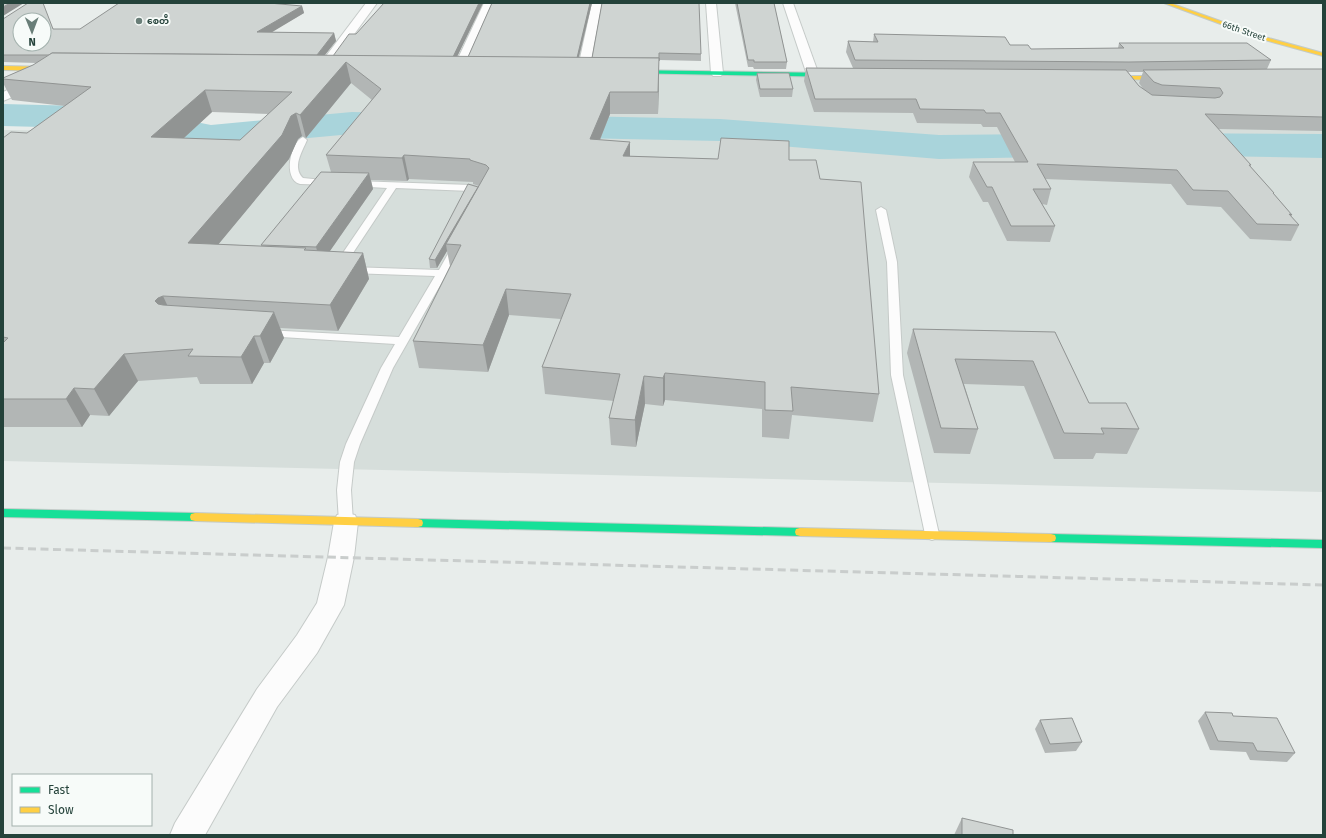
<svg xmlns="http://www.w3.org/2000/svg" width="1326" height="838" viewBox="0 0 1326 838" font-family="'Fira Sans','Noto Sans Myanmar',sans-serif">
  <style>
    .built { fill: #d6dedb }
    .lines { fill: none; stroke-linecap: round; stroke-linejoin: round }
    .river { fill: #a9d4db; fill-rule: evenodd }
    .lane-casing { stroke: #c5cac8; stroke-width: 2 }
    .street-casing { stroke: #c5cac8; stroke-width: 2 }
    .fast-casing { stroke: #c3cbc8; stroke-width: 2 }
    .slow-casing { stroke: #c3cbc8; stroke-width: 2 }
    .lane { fill: #fcfcfc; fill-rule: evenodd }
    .street { fill: #fcfcfc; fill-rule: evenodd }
    .fast { fill: #16e098; fill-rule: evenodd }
    .slow { fill: #ffcf43; fill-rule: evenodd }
    .rail { stroke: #c9cdcc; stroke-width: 3; stroke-dasharray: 8 4.5; stroke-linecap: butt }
    .wall { fill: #b2b6b5; fill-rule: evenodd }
    .shaded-wall { fill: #919493 }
    .building { fill: #cfd4d2; stroke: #919493; fill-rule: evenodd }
    .poi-dot { fill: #697e78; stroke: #f7fbf9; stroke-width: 1.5 }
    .labels { text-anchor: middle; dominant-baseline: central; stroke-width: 4; stroke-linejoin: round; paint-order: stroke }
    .far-poi-label { font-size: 9px; font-weight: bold; fill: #24423a; stroke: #f7fbf9; text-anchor: start }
    .far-street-label { font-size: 9px; fill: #24423a; stroke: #f7fbf9 }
  </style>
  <rect width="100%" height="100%" fill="#e8edeb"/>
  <g class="built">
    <path d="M350,72L1323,78V142L985,141L317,118Z"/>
    <path d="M3,130L1323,148V492L3,461Z"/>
  </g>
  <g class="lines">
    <g class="river">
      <path d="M3,104L120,107L211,125L352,112L434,114L447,117L452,125L447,133L434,136L352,134L211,147L120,129L3,126Z"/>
      <path d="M525,115L720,119L939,135L1150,133L1323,134V158L1150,155L939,159L720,141L525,137L512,134L507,126L512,118Z"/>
    </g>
    <defs>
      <g id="lane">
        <path d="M303,137L307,140C302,152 292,167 303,178L333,181L335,183L333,185L300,184C282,179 291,141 303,137Z"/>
        <path d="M355,181L471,185L486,189L488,191L483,194L471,191L396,188L343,268L339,269L334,266L387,188L352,186L350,184Z"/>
        <path d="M881,207L886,210L897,262L903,375L939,534L937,538L932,540L927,538L925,534L891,375L887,262L876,210Z"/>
        <path d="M457,244L462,247L393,368L360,444L354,462L351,490L353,522L351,526L346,528L341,526L339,522L337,490L340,462L346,444L381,368L395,344L265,336L261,335L259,333L261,331L265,330L399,337L435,276L350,273L345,270L350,267L439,270L453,245Z"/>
      </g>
      <g id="street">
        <path d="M366,3H377L325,74H317L315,71L317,68Z"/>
        <path d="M484,3H494L464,71L462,74H454L452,71Z"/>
        <path d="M592,3H602L589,72L587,75H579L577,72Z"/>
        <path d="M706,3H716L723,73L721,76H713L711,73Z"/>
        <path d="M783,3H793L819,75L817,78H809L807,75Z"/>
        <path d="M36,78L41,79L42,82L41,85L3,101V92Z"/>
        <path d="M346,513L355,515L358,522L354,557L344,605L317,653L277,707L205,835H170L175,823L257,689L297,635L317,603L328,557L334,522L337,515Z"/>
      </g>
      <g id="fast">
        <path d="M628,70L836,73L839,75L836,77L626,73V71Z"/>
        <path d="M3,509L195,513L199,514L200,517L199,520L195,521L3,517Z"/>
        <path d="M418,519L800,528L804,529L805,532L804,535L800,536L418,527L414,526L413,523L414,520Z"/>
        <path d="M1051,534L1323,540V548L1051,542L1047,541L1046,538L1047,535Z"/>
      </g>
      <g id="slow">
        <path d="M1164,3H1170L1265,37L1323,53V56L1261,39Z"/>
        <path d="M3,66L54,67L57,69L54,71L3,70Z"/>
        <path d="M1102,76H1170L1173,78L1170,80L1100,79L1099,78Z"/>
        <path d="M195,513L418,519L422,520L423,523L422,526L418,527L195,521L191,520L190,517L191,514Z"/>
        <path d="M800,528L1051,534L1055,535L1056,538L1055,541L1051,542L800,536L796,535L795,532L796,529Z"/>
      </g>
    </defs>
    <use href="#lane" class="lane-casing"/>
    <use href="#street" class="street-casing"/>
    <use href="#fast" class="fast-casing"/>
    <use href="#slow" class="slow-casing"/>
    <use href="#lane" class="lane"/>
    <use href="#street" class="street"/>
    <use href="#fast" class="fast"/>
    <use href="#slow" class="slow"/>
    <path class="rail" d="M3,548L1323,585"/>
  </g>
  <g class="wall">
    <path d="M483,3L457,57H468L492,3H592L579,58H592L602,3L701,54V61L659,60L658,114H610L600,140L630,142V156L718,159L789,160L820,179L879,394L873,422L792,415L789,439L762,437V409L665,400L663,406L645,404L636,447L611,445L609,418L614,401L545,394L542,367L561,319L509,315L488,372L419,368L413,341L450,266L447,251L437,268H430L429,259L478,187V188L479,186L473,184V182L409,179L407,181L371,180L373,189L329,252L363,253L369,279L338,331L280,328L284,338L270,363H264L252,384H200L197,377L138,381L109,416L90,415L82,427H3V138L27,133L65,106L12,100L3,83V78L33,65L37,63L3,62V19L54,29H80L302,6L304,13L271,32L334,33L336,41L325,55L333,56L356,34ZM351,83L372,100L326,155L331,172L261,245V246L218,244L289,159L298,139L302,136L306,138ZM212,112L269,114L240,140L184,138Z"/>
    <path d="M735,3H774L787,62L786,69H754L753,67H748Z"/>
    <path d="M874,34L1010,45L1031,49L1118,48L1119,43L1271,60L1267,69H1323V131L1218,129L1251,165L1250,166L1274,193V194L1292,215L1291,216L1299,225L1291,241L1250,239L1221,207L1187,205L1171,184L1045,179L1051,189L1047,205L1042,204L1055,226L1050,242L1007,241L988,202H983L969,177L973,162H1015L997,127H983L981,124L917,123L913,113L814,112L804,81L806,68H853L846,52L848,41L873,42ZM1128,72H1143L1139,83L1144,90L1139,86Z"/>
    <path d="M757,73L793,89L792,97H760L756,80Z"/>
    <path d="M913,329L1055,332L1089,403L1139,429L1127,454L1096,453L1093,459H1054L1024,386L964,384L978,429L970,454L934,453L907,353Z"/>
    <path d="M1205,712L1233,716L1295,753L1287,762L1250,760L1246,752L1210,750L1198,721Z"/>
    <path d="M1040,720L1082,742L1076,751L1045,753L1035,729Z"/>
    <path d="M962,818L1013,835H954Z"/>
  </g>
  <g class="shaded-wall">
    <path d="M10,3H24L3,16V7Z"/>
    <path d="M479,3H483L452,67L451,59Z"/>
    <path d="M590,3H592L576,68V60Z"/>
    <path d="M302,6L304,13L259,40L257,32Z"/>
    <path d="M334,33L336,41L317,65L315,58Z"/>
    <path d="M659,58V79L658,114V92Z"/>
    <path d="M346,62L351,83L306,138L300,115Z"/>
    <path d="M205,90L212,112L160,160L151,137Z"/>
    <path d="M610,92V114L591,162L590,139Z"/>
    <path d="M296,113L302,136L298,139L289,159L198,269L188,243L291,116Z"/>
    <path d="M630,142V166L623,156Z"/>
    <path d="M404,155L409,179L407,181L402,158Z"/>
    <path d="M369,173L373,189L321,264L316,247Z"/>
    <path d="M478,187L479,195L446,244L447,251L437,268L435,260Z"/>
    <path d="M363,253L369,279L338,331L330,305Z"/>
    <path d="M506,289L509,315L488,372L483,345Z"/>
    <path d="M163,296L175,322L155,301L158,298Z"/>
    <path d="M274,312L284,338L270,363L260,336Z"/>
    <path d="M254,336L264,363L252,384L241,357Z"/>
    <path d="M124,354L138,381L109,416L94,389Z"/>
    <path d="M665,373V400L663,406V378Z"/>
    <path d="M644,376L645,404L636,447L635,420Z"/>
    <path d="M74,388L90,415L82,427L66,399Z"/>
  </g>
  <g class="building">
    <path d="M3,3H10L3,7Z"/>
    <path d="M28,3H43L53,29H80L119,3H269L302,6L257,32L334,33L317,55L52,53L49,55H3V19ZM20,20H44V44H20Z"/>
    <path d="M384,3H479L453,57L333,56L349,34H356Z"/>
    <path d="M492,3H590L577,58L468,57Z"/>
    <path d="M602,3H699L701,54L659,53V61V58H592Z"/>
    <path d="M737,3H774L787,62H754V60H748Z"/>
    <path d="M874,34L1005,37L1010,45H1028L1031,49L1124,48L1119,43H1247L1271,60L1129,62L855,60L848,41L878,42Z"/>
    <path d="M52,53L659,58L658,92H610L590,139L630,142L623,156L718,159L721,138L789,141V160H816L820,179L861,182L879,394L791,387L793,411L765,410V382L665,373L663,378L644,376L635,420L609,418L620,374L542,367L571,294L506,289L483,345L413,341L461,245L446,244L489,168L486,165L470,160V159L404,155L402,158L326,155L381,89L346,62L300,115L296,113L291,116L282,135L188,243L306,248L304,250L363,253L330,305L163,296L158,298L155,301L158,304L163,305L274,312L260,336H254L241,357L188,356L193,349L124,354L94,389L74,388L66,399H3V343L8,338L3,337V138L11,132L27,133L91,87L3,79V78L33,65ZM205,90L292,92L240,140L151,137Z"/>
    <path d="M806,68L1126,70L1139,86L1152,95L1215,98L1220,97L1223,93L1220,88L1162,85L1154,82L1143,70L1286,69H1323V117L1205,114L1251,165H1249L1274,193H1273L1292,215L1289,214L1299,225L1257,224L1228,191L1193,190L1177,170L1037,164L1051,189H1033L1055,226H1011L992,187H987L973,162H1028L1000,113H986L984,110L920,109L916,99H815Z"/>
    <path d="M757,73H789L793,89H760Z"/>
    <path d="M321,172L369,173L316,247L261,245Z"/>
    <path d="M468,184L478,187L435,260L429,259Z"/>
    <path d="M913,329L1055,332L1089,403H1126L1139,429L1101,428L1104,434L1064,433L1033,361L955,359L978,429L941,428Z"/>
    <path d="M1205,712L1232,713L1233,716L1277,718L1295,753L1257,751L1253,743L1218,741Z"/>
    <path d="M1072,718L1082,742L1050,744L1040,720Z"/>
    <path d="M962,818L1013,830V835H962Z"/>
  </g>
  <circle class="poi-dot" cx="139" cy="21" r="4"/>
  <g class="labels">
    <g class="far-poi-label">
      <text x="147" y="21">စေတီ</text>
    </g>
    <g class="far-street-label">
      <text transform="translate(1244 31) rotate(19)">66th Street</text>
    </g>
  </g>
  <rect width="1326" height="838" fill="none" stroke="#24423a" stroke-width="8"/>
  <rect x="12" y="774" width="140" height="52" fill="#f7fbf9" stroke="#a3b1ad"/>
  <rect x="20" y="787" width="20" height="6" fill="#16e098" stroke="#a3b1ad"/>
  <text x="48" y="794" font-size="12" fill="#24423a">Fast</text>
  <rect x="20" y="807" width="20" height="6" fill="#ffcf43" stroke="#a3b1ad"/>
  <text x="48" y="814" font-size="12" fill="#24423a">Slow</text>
  <g transform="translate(32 32) rotate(179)"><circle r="19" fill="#f7fbf9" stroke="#a3b1ad"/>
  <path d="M0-3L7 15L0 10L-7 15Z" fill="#697e78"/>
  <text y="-6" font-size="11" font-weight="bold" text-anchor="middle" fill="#24423a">N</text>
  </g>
</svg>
